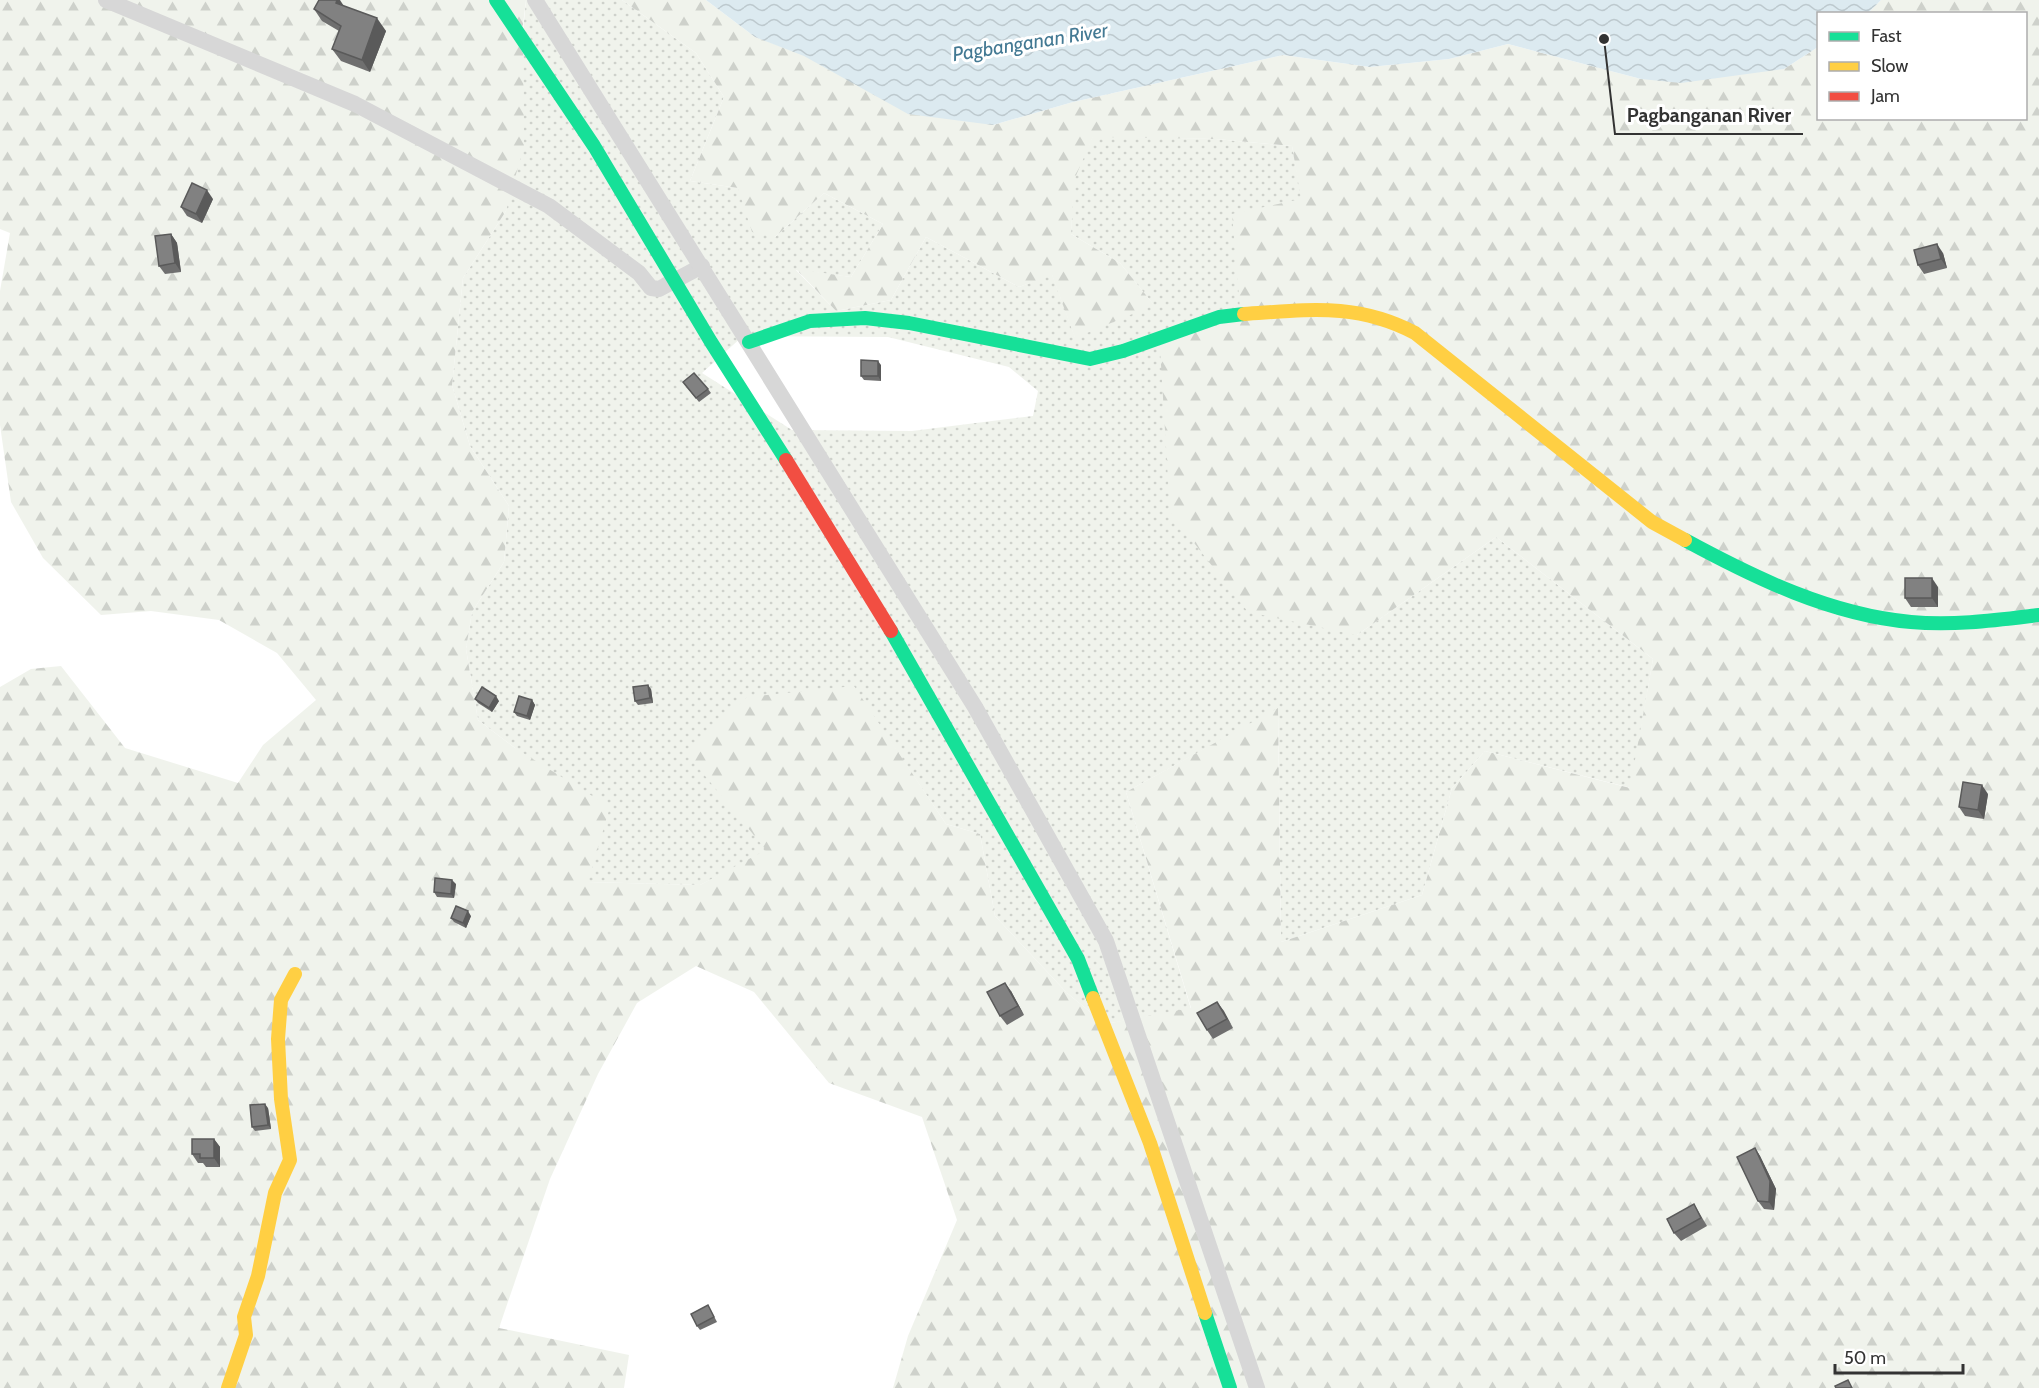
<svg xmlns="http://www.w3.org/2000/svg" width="2039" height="1388" viewBox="0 0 2039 1388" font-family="Cabin,sans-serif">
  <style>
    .grass { fill: url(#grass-dots); fill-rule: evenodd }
    .forest { fill: url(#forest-firs) }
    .water { fill: url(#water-waves) }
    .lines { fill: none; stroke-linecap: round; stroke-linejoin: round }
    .street { stroke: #d7d7d7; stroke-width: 16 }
    .fast { stroke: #16e098; stroke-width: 14 }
    .slow { stroke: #ffcf43; stroke-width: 14 }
    .jam { stroke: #f24e42; stroke-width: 14 }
    .wall { fill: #6f6f6f }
    .shaded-wall { fill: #5a5a5a }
    .building { fill: #818181; stroke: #5a5a5a; stroke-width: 1.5 }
    .labels { text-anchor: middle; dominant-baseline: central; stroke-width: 6; stroke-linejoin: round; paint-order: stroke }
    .water-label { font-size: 20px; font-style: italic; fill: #437993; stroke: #fff }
    .leader { fill: none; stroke: #333; stroke-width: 2 }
    .callout-dot { fill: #333; stroke: #fff; stroke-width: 2 }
    .callout-label { font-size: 20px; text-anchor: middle; font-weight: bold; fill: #333; stroke: #fff; stroke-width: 6; stroke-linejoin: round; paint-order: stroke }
  </style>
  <defs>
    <pattern id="grass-dots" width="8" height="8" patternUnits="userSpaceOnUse" patternTransform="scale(1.5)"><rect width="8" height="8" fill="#f0f3ec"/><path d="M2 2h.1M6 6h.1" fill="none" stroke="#ced1cb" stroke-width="1.8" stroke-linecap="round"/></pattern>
    <pattern id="forest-firs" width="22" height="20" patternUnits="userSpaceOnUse" patternTransform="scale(1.5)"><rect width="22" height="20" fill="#f0f3ec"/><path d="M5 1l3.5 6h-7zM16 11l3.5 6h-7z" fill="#ced1cb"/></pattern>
    <pattern id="water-waves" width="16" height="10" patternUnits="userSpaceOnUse" patternTransform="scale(1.5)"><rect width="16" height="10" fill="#dceaf0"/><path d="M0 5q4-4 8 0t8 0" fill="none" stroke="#bdc9ce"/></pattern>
  </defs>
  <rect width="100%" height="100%" fill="#fff"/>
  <path class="grass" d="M526,0H622L696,53L724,97L690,181L738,188L775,237L824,193L883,224L851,277L796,270L836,311L891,300L926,237L1019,287L1052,274L1075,337L1153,304L1120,263L1071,234L1073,180L1093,136L1216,139L1292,146L1302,199L1357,635L1496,537L1653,659L1631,788L1485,751L1452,788L1422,895L1281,942L1278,709L1126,792L1191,1009L1105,1024L1067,993L995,916L980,834L946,824L853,686L767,851L700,885L587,882L515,748L478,720L466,649L472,612L504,562L509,506L470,446L452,385L463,278L506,211ZM743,336L888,337L1009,367L1038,391L1033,416L912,431L792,430L702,373Z"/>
  <path class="forest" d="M0,0H526L523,25L524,145L506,211L463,278L452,385L470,446L509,506L504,562L472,612L466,649L478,720L515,748L610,807L588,882L700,885L766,850L687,754L747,697L854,686L946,824L980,834L995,916L1067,993L1105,1024L1191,1008L1126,792L1278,708L1281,942L1422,895L1452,788L1485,751L1630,788L1653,659L1496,537L1357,635L1248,612L1170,512L1159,332L1240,308L1232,214L1301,199L1292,146L1216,139L1093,137L1074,180L1071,234L1120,263L1154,305L1075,338L1052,275L1019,287L926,237L891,300L836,311L796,269L851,277L883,224L824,193L775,237L752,232L738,188L690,181L724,97L696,53L622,0H706L755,37L993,125L1073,102L1283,55L1370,67L1449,59L1508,44L1641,79L1784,69L1818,47V118H2026V14L1868,13L1881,0H2039V1388H893L908,1336L957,1220L922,1117L829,1083L754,992L696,966L637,1003L598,1074L550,1179L499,1328L629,1355L624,1388H0V687L31,669L61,666L125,748L238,783L263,745L316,700L277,653L219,620L151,611L101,615L43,558L11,502L0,425V291L10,233L0,229Z"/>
  <path class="water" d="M706,0H1881L1868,13L1818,14V47L1784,69L1681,83L1641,79L1508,44L1449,59L1370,67L1283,55L1073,102L993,125L908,114L804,56L755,37Z"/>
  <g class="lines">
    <g class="street">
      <path d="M106,0L355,104L549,206L639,273L651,288L659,289L702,266"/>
      <path d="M535,0L975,707L1106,941L1257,1388"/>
    </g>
    <g class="fast">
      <path d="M496,0L594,146L711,342L786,460"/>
      <path d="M749,342L810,321L865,318L909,323L1090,359L1123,351L1219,317L1244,314"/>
      <path d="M1685,540C1755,578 1831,615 1911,622C1954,626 1997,620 2039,615"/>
      <path d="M891,631L1078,959L1093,998"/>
      <path d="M1205,1313L1230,1388"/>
    </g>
    <g class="slow">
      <path d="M1244,314C1307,310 1356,302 1415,333L1652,522L1685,540"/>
      <path d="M1093,998L1150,1143L1205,1313"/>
      <path d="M228,1388L246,1335L244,1317L258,1276L275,1193L290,1160L281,1099L278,1039L281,1000L295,974"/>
    </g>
    <path class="jam" d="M786,460L891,631"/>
  </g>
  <g class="wall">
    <path d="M344,6L386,31L370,72L341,61L332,49L339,31L322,21L314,9Z"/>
    <path d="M213,199L202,223L187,216L181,207Z"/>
    <path d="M171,234L177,243L181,272L165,274L159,266Z"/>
    <path d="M1943,253L1947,268L1924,274L1918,265Z"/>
    <path d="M881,365V381L864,380L861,376Z"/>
    <path d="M686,386L708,389L711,393L699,402Z"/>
    <path d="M1938,587V607H1911L1905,598Z"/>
    <path d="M651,689L653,703L638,705L635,701Z"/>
    <path d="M475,699L499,701L492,712L478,703Z"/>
    <path d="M532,700L535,705L530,720L517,716L514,712Z"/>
    <path d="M1988,794L1984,819L1965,816L1959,807Z"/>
    <path d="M456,884L454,898L437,897L434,892Z"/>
    <path d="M471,916L466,928L454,922L451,918Z"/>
    <path d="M1011,991L1024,1015L1007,1025L1000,1016Z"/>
    <path d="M1217,1002L1233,1028L1213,1039L1207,1030Z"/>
    <path d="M268,1108L271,1129L255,1131L252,1127Z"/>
    <path d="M214,1139L220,1147V1167H206L203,1163H198L192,1154Z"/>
    <path d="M1755,1148L1760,1156L1776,1189L1774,1210L1764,1209L1758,1201Z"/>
    <path d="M1694,1204L1707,1226L1681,1241L1674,1233Z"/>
    <path d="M708,1305L717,1322L700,1330L697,1326Z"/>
  </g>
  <g class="shaded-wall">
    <path d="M337,0H340L347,11L336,3Z"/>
    <path d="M377,18L386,31L370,72L362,60Z"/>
    <path d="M207,190L213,199L202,223L196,214Z"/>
    <path d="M171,234L177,243L181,272L175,263Z"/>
    <path d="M1937,244L1943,253L1947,268L1941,259Z"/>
    <path d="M878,361L881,365V381L878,376Z"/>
    <path d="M1932,578L1938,587V607L1932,598Z"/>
    <path d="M648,685L651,689L653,703L650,698Z"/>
    <path d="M496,696L499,701L492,712L489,708Z"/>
    <path d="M532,700L535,705L530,720L527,716Z"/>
    <path d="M1982,785L1988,794L1984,819L1978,810Z"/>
    <path d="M452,880L456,884L454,898L451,894Z"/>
    <path d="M468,911L471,916L466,928L463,923Z"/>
    <path d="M1005,983L1011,991L1024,1015L1018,1006Z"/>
    <path d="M1217,1002L1224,1011L1233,1028L1227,1019Z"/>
    <path d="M265,1104L268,1108L271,1129L268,1125Z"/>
    <path d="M214,1139L220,1147V1167L214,1158Z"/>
    <path d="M1755,1148L1760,1156L1776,1189L1774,1210L1769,1202Z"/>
  </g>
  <g class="building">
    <path d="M319,0H337L336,3L377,18L362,60L332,49L341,26L314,9Z"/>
    <path d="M192,183L207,190L196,214L181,207Z"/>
    <path d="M171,234L175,263L159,266L155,236Z"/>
    <path d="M1937,244L1941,259L1918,265L1914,250Z"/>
    <path d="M861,360L878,361V376H861Z"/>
    <path d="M694,373L708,389L696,398L683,382Z"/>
    <rect x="1905" y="578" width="27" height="20"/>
    <path d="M648,685L650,698L635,701L633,687Z"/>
    <path d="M482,687L496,696L489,708L475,699Z"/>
    <path d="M519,696L532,700L527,716L514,712Z"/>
    <path d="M1963,782L1982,785L1978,810L1959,807Z"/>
    <path d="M435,878L452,880L451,894L434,892Z"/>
    <path d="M456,906L468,911L463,923L451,918Z"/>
    <path d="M1005,983L1018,1006L1000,1016L987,992Z"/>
    <path d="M1217,1002L1227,1019L1207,1030L1197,1013Z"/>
    <path d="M265,1104L268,1125L252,1127L250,1105Z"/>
    <path d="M192,1139H214V1158H200V1154H192Z"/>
    <path d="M1755,1148L1770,1181L1769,1202L1758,1201L1737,1157Z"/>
    <path d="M1694,1204L1701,1218L1674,1233L1667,1219Z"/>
    <path d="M708,1305L714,1317L697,1326L691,1314Z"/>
    <path d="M1848,1380L1852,1388H1836L1835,1386Z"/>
  </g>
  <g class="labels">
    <g class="water-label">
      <text transform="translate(1030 42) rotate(-9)">Pagbanganan River</text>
    </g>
  </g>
  <path class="leader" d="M1604 39L1615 134H1803"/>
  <circle class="callout-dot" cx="1604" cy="39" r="6"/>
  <g class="callout-label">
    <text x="1709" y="122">Pagbanganan River</text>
  </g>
  <rect x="1817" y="12" width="210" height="108" fill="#ffffff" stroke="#adadad" stroke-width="1.5"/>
  <rect x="1829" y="32" width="30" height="9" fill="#16e098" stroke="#adadad" stroke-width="1.5"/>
  <text x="1871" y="42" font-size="18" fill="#333333">Fast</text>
  <rect x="1829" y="62" width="30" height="9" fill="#ffcf43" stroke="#adadad" stroke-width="1.5"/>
  <text x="1871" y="72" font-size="18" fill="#333333">Slow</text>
  <rect x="1829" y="92" width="30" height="9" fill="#f24e42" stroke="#adadad" stroke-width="1.5"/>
  <text x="1871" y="102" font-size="18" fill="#333333">Jam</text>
  <path d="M1835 1364v9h128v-9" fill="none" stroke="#333333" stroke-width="3"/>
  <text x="1844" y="1364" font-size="18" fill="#333333" stroke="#ffffff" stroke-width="4.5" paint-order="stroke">50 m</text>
</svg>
